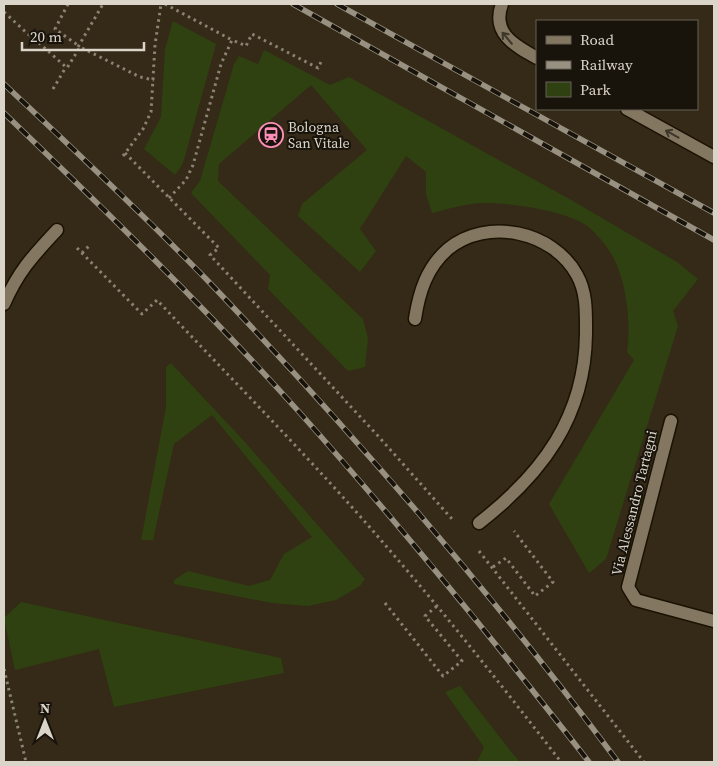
<svg xmlns="http://www.w3.org/2000/svg" width="718" height="766" viewBox="0 0 718 766" font-family="'Source Serif 4',serif">
  <style>
    .green { fill: #2f4110 }
    .lines { fill: none; stroke-linecap: round; stroke-linejoin: round }
    .lane-casing { stroke: #1b1202; stroke-width: 15 }
    .street-casing { stroke: #1b1202; stroke-width: 15 }
    .path { stroke: #8b8273; stroke-width: 3; stroke-dasharray: 2.5 4; stroke-linecap: butt }
    .lane { stroke: #837761; stroke-width: 12 }
    .street { stroke: #837761; stroke-width: 12 }
    .rail-casing { stroke: #989081; stroke-width: 5.5 }
    .rail { stroke: #18130b; stroke-width: 4; stroke-dasharray: 11; stroke-linecap: butt }
    .oneway { stroke: #3d3629 }
    .labels { text-anchor: middle; dominant-baseline: central; stroke-width: 4; stroke-linejoin: round; paint-order: stroke }
    .poi-label { font-size: 14px; fill: #dbd4c9; stroke: #18130b; text-anchor: start }
    .street-label { font-size: 14px; fill: #dbd4c9; stroke: #18130b }
  </style>
  <rect width="100%" height="100%" fill="#342a17"/>
  <g class="green">
    <path d="M173,21L216,44L186,153L182,165L175,175L144,149L161,117L165,49Z"/>
    <path d="M264,50L330,85L349,77L573,201L677,262L698,279L673,311L678,326L606,559L589,573L549,504L634,360L627,352C631,325 627,284 614,259C610,249 598,236 591,229C572,211 507,202 481,203C465,204 448,209 432,213L426,194V172L406,156L360,229L376,251L360,272L298,216L302,204L367,150L311,85L219,164L218,181L363,319L368,338L365,367L348,371L268,289L270,275L191,193L200,181L234,64L239,56L258,64Z"/>
    <path d="M171,363L244,441L365,579L360,586L336,600L308,606L272,603L174,584V580L188,571L249,586L270,580L284,554L312,537L212,415L174,444L153,540H141L166,407V367Z"/>
    <path d="M21,602L281,658L284,673L114,707L99,649L15,670L4,618Z"/>
    <path d="M460,686L513,754L520,762H477L484,747L445,692Z"/>
  </g>
  <g class="lines">
    <defs>
      <g id="lane">
        <path d="M415,319C419,292 427,267 448,249C487,217 553,231 577,275C587,293 586,313 586,334C585,417 542,474 479,523"/>
        <path d="M671,421L628,587L636,600L714,621"/>
      </g>
      <g id="street">
        <path d="M502,4C491,33 515,46 537,58"/>
        <path d="M627,109L714,157"/>
        <path d="M4,304C19,270 33,256 57,230"/>
      </g>
    </defs>
    <use href="#lane" class="lane-casing"/>
    <use href="#street" class="street-casing"/>
    <g class="path">
      <path d="M68,4L55,29L79,46"/>
      <path d="M165,4L232,40"/>
      <path d="M4,12L29,35"/>
      <path d="M29,34L67,68L80,47L140,77L154,80"/>
      <path d="M78,47L103,4"/>
      <path d="M53,89L66,67"/>
      <path d="M125,153L219,248L210,255L379,437L452,519"/>
      <path d="M123,156L143,129L151,112L155,45L161,4"/>
      <path d="M169,198L186,180L193,165L221,64L232,40L246,46L252,34L318,68L322,60"/>
      <path d="M77,248L142,314L157,300C236,384 318,466 392,553C451,621 506,691 561,762"/>
      <path d="M82,253L90,245"/>
      <path d="M479,551L644,762"/>
      <path d="M493,567L506,558L535,596L553,582L514,531"/>
      <path d="M385,603L443,676L462,661L425,616L437,606"/>
      <path d="M4,669L26,762"/>
    </g>
    <use href="#lane" class="lane"/>
    <use href="#street" class="street"/>
    <defs>
      <g id="rail">
        <path d="M293,4L714,240"/>
        <path d="M337,4L714,213"/>
        <path d="M4,84C73,149 143,214 209,282C354,434 493,594 618,762"/>
        <path d="M4,113C105,210 206,308 300,413C401,526 496,643 589,762"/>
      </g>
    </defs>
    <use href="#rail" class="rail-casing"/>
    <use href="#rail" class="rail"/>
  </g>
  <defs><path id="oneway-shaft" d="M-6 0H5M1.5-3L5.5 0L1.5 3" fill="none" stroke-width="1.6" stroke-linecap="round" stroke-linejoin="round" transform="scale(1.25)"/></defs>
  <g class="oneway">
    <use href="#oneway-shaft" transform="translate(507 38) rotate(-130)"/>
    <use href="#oneway-shaft" transform="translate(672 134) rotate(-151)"/>
  </g>
  <defs>
    <symbol id="station-ring" viewBox="-11 -11 22 22"><circle r="9.5" fill="#18130b" stroke="#ff8eb9" stroke-width="1.5"/><path d="M-3-6H3Q5-6 5-4V2Q5 4 3 4L4.5 6H3L1.5 4h-3L-3 6H-4.5L-3 4Q-5 4-5 2V-4Q-5-6-3-6ZM-3.5-4v3h7v-3ZM-3.5 1v1.5H-2V1ZM2 1v1.5H3.5V1Z" fill="#ff8eb9"/></symbol>
  </defs>
  <g fill-rule="evenodd">
    <use href="#station-ring" x="257" y="121" width="28" height="28"/>
  </g>
  <g class="labels">
    <g class="poi-label">
      <text x="288" y="127">Bologna<tspan x="288" dy="16">San Vitale</tspan></text>
    </g>
    <g class="street-label">
      <text transform="translate(634 503) rotate(-76)">Via Alessandro Tartagni</text>
    </g>
  </g>
  <rect width="718" height="766" fill="none" stroke="#dbd4c9" stroke-width="10"/>
  <rect x="536" y="20" width="162" height="90" fill="#18130b" stroke="#666057"/>
  <rect x="546" y="36" width="25" height="8" fill="#837761" stroke="#666057"/>
  <text x="580" y="45" font-size="15" fill="#dbd4c9">Road</text>
  <rect x="546" y="61" width="25" height="8" fill="#989081" stroke="#666057"/>
  <text x="580" y="70" font-size="15" fill="#dbd4c9">Railway</text>
  <rect x="546" y="82" width="25" height="15" fill="#2f4110" stroke="#666057"/>
  <text x="580" y="95" font-size="15" fill="#dbd4c9">Park</text>
  <g transform="translate(45 721)" stroke="#18130b" stroke-width="4" paint-order="stroke">
  <path d="M0-4L9 19L0 12L-9 19Z" fill="#dbd4c9"/>
  <text y="-8" font-size="14" font-weight="bold" text-anchor="middle" fill="#dbd4c9">N</text>
  </g>
  <path d="M22 42v8h122v-8" fill="none" stroke="#dbd4c9" stroke-width="2.5"/>
  <text x="30" y="42" font-size="15" fill="#dbd4c9" stroke="#18130b" stroke-width="4" paint-order="stroke">20 m</text>
</svg>
